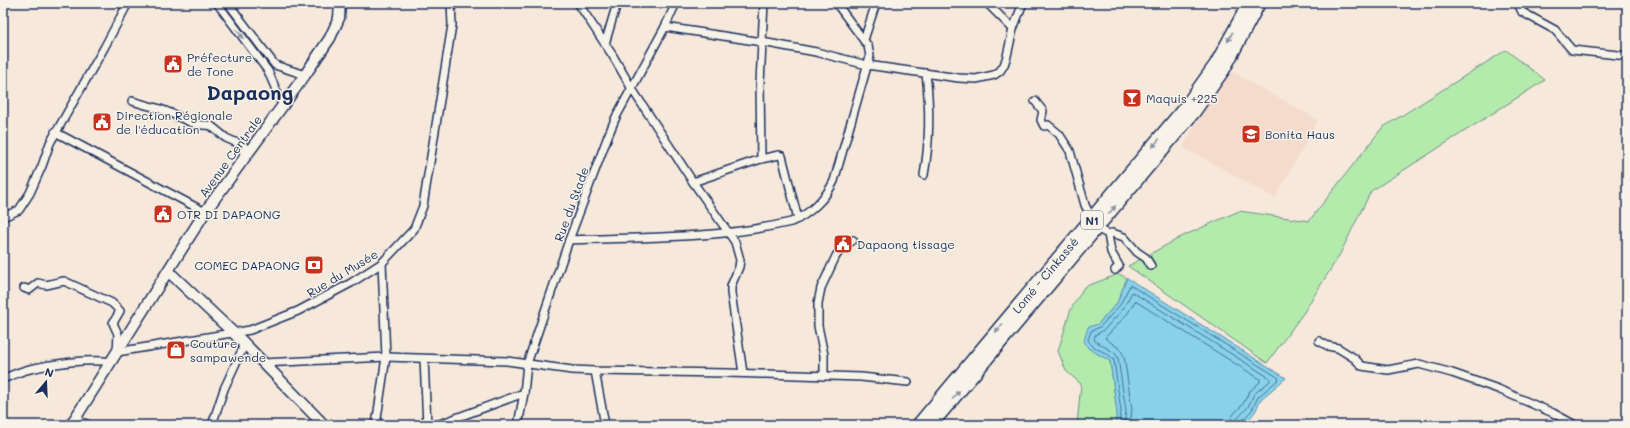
<svg xmlns="http://www.w3.org/2000/svg" width="1630" height="428" viewBox="0 0 1630 428" font-family="Mali,sans-serif">
  <style>
    .built { fill: #f5dbcb }
    .green { fill: #b4ebad; stroke: #688d86 }
    .water { fill: #88d1e9; stroke: #5c90b1 }
    .lines { fill: none; stroke-linecap: round; stroke-linejoin: round }
    .shore { stroke: #477096; stroke-width: 1 }
    .street-casing { stroke: #1b2f5e; stroke-width: 10 }
    .secondary-casing { stroke: #1b2f5e; stroke-width: 13 }
    .highway-casing { stroke: #1b2f5e; stroke-width: 15 }
    .street { stroke: #f7f3e8; stroke-width: 7 }
    .secondary { stroke: #f7f3e8; stroke-width: 10 }
    .highway { stroke: #f7f3e8; stroke-width: 12 }
    .oneway { fill: #8991a3 }
    .labels { text-anchor: middle; dominant-baseline: central; stroke-width: 3; stroke-linejoin: round; paint-order: stroke }
    .shield { fill: #f7f3e8; stroke: #5d6a87; stroke-width: 1 }
    .shield-label { font-size: 11px; font-weight: bold; fill: #1b2f5e }
    .poi-label { font-size: 12px; fill: #1b2f5e; stroke: #f7f3e8; text-anchor: start }
    .street-label { font-size: 12px; fill: #1b2f5e; stroke: #f7f3e8 }
    .town-label { font-size: 20px; font-weight: bold; fill: #1b2f5e; stroke: #f7f3e8 }
  </style>
  <rect width="100%" height="100%" fill="#f6e8db"/>
  <filter id="ink" filterUnits="userSpaceOnUse"><feTurbulence type="fractalNoise" baseFrequency=".025" numOctaves="2"/><feDisplacementMap in="SourceGraphic" scale="8" xChannelSelector="R" yChannelSelector="G"/><feConvolveMatrix kernelMatrix="1 2 1 2 8 2 1 2 1" color-interpolation-filters="sRGB"/></filter>
  <g filter="url(#ink)">
    <path class="built" d="M1232,72L1318,120L1275,198L1183,147L1215,91Z"/>
    <g class="green">
      <path d="M1506,50L1545,80L1371,191L1340,254L1304,312L1267,363L1128,266L1183,236L1239,211L1309,221L1382,128Z"/>
      <path d="M1119,274L1127,278L1117,303L1098,324L1088,348L1110,361L1117,412L1115,425H1077L1081,384L1066,371L1058,351L1071,309L1084,287Z"/>
    </g>
    <path class="water" d="M1127,278L1286,378L1261,399L1255,412L1244,425H1115L1117,412L1110,361L1088,348L1084,341L1088,327L1098,324L1117,303Z"/>
    <g class="lines">
      <g class="shore">
        <path d="M1119,425L1121,411L1114,360C1107,351 1093,350 1088,340L1091,331L1100,327L1120,305L1130,285L1279,378L1278,380L1258,397L1252,410L1242,421L1241,425"/>
        <path d="M1124,425L1126,411L1118,358L1115,353L1095,341L1094,339L1095,335L1104,330L1123,309L1132,292L1270,378V381L1254,394L1248,407L1237,419L1236,425"/>
        <path d="M1130,425L1132,410L1124,356L1120,349L1105,338L1128,313L1135,301L1260,379V382L1249,392L1243,404L1232,416L1230,425"/>
      </g>
      <defs>
        <g id="street">
          <path d="M217,3L268,71L283,106"/>
          <path d="M228,3L275,65L305,75"/>
          <path d="M578,3L613,56L632,89L693,182L735,242L740,260L739,267L731,286V293L743,373"/>
          <path d="M987,3L1013,29"/>
          <path d="M1518,3L1522,12L1555,30L1572,50L1627,56"/>
          <path d="M665,27L762,42L816,52L867,65L959,78L976,79L994,75L1000,71L1004,65L1007,56L1013,29L1023,3"/>
          <path d="M864,40L876,3"/>
          <path d="M605,44L617,3"/>
          <path d="M132,101C144,105 157,107 168,112C183,118 194,127 210,125L226,138L244,146L243,160"/>
          <path d="M1035,101L1043,111L1041,120L1044,126L1048,125L1059,134L1070,151L1085,205L1089,213V221"/>
          <path d="M55,132L205,212"/>
          <path d="M761,159L779,155L782,156L798,219"/>
          <path d="M924,175C930,141 930,108 926,73"/>
          <path d="M693,182L761,159L760,83L764,3"/>
          <path d="M3,217L19,210L30,193L42,166L50,143L104,48L128,3"/>
          <path d="M1096,228L1108,234L1111,252L1119,266L1115,270"/>
          <path d="M1108,234L1112,233L1124,237L1137,252L1146,258L1151,266"/>
          <path d="M569,240C643,237 719,239 791,222C809,215 826,198 834,181L870,56L868,46L836,3"/>
          <path d="M24,288L29,290L38,283L46,285L64,281L112,303L120,311L113,323L118,334L117,352L250,330L298,311L351,283L382,263L414,229L423,206L452,25L451,3"/>
          <path d="M1319,341L1328,346L1338,348L1354,358L1362,366L1388,370L1419,364L1452,373L1498,389L1553,413L1575,425"/>
          <path d="M424,359L427,425"/>
          <path d="M262,363L386,357L507,361L572,370L595,371L728,373L861,377L908,382"/>
          <path d="M595,371L605,425"/>
          <path d="M824,376V355L818,326V303L821,288L836,256L841,249L853,240"/>
          <path d="M3,379C12,375 21,371 30,369C51,364 89,358 111,362"/>
          <path d="M75,419L89,425"/>
          <path d="M212,425L224,389L242,350V341"/>
          <path d="M376,425L386,357L382,263"/>
          <path d="M437,425L524,393"/>
          <path d="M518,425L524,393L527,364L569,240L608,136L616,117L665,27L676,3"/>
        </g>
        <g id="secondary">
          <path d="M168,271L242,341L324,425"/>
          <path d="M71,425L205,212L305,75L330,38L339,18L340,3"/>
        </g>
        <g id="highway">
          <path d="M918,425L1186,106L1216,64L1249,3"/>
          <path d="M931,425L1194,112L1224,69L1259,3"/>
        </g>
      </defs>
      <use href="#street" class="street-casing"/>
      <use href="#secondary" class="secondary-casing"/>
      <use href="#highway" class="highway-casing"/>
      <use href="#street" class="street"/>
      <use href="#secondary" class="secondary"/>
      <use href="#highway" class="highway"/>
    </g>
    <defs><path id="oneway-solid" d="M-6-.8H1V-3.2L6.5 0L1 3.2V.8H-6Z"/></defs>
    <g class="oneway">
      <use href="#oneway-solid" transform="translate(240 34) rotate(53)"/>
      <use href="#oneway-solid" transform="translate(1230 37) rotate(118)"/>
      <use href="#oneway-solid" transform="translate(1156 143) rotate(130)"/>
      <use href="#oneway-solid" transform="translate(1112 210) rotate(-49)"/>
      <use href="#oneway-solid" transform="translate(999 328) rotate(130)"/>
      <use href="#oneway-solid" transform="translate(956 395) rotate(-50)"/>
    </g>
  </g>
  <defs>
    <symbol id="civic-square" viewBox="-11 -11 22 22"><rect x="-9" y="-9" width="18" height="18" rx="4" fill="#c8321e" stroke="#f7f3e8"/><path d="M-.6-6.5H3V-4.5H.6V-3L4-1V1h2V6H-6V1h2V-1L-.6-3ZM-1.2 2.5V6h2.4V2.5Z" fill="#fff"/></symbol>
    <symbol id="bar-square" viewBox="-11 -11 22 22"><rect x="-9" y="-9" width="18" height="18" rx="4" fill="#c8321e" stroke="#f7f3e8"/><path d="M-6-5H6L.8 .8V4.5H3.5V6h-7V4.5H-.8V.8Z" fill="#fff"/></symbol>
    <symbol id="school-square" viewBox="-11 -11 22 22"><rect x="-9" y="-9" width="18" height="18" rx="4" fill="#c8321e" stroke="#f7f3e8"/><path d="M0-5L7-2L0 1L-7-2ZM-4 1L0 2.5L4 1V4Q0 6-4 4Z" fill="#fff"/></symbol>
    <symbol id="bank-square" viewBox="-11 -11 22 22"><rect x="-9" y="-9" width="18" height="18" rx="4" fill="#c8321e" stroke="#f7f3e8"/><path d="M-6-4H6V4H-6ZM0-2.3a2.3 2.3 0 1 0 0 4.6a2.3 2.3 0 1 0 0-4.6Z" fill="#fff"/></symbol>
    <symbol id="shop-square" viewBox="-11 -11 22 22"><rect x="-9" y="-9" width="18" height="18" rx="4" fill="#c8321e" stroke="#f7f3e8"/><path d="M-5-2.5h2.3a2.7 3.5 0 0 1 5.4 0H5L5.5 6h-11ZM-1.5-2.5h3a1.5 2.3 0 0 0-3 0Z" fill="#fff"/></symbol>
  </defs>
  <g fill-rule="evenodd">
    <use href="#civic-square" x="162" y="53" width="22" height="22"/>
    <use href="#bar-square" x="1121" y="87" width="22" height="22"/>
    <use href="#civic-square" x="91" y="111" width="22" height="22"/>
    <use href="#school-square" x="1240" y="123" width="22" height="22"/>
    <use href="#civic-square" x="152" y="203" width="22" height="22"/>
    <use href="#civic-square" x="832" y="233" width="22" height="22"/>
    <use href="#bank-square" x="303" y="254" width="22" height="22"/>
    <use href="#shop-square" x="165" y="339" width="22" height="22"/>
  </g>
  <g class="labels">
    <rect class="shield" x="1081" y="211" width="22" height="18" rx="3"/>
    <g class="shield-label">
      <text x="1092" y="220">N1</text>
    </g>
    <g class="poi-label">
      <text x="187" y="57">Préfecture<tspan x="187" dy="14">de Tone</tspan></text>
      <text x="1146" y="98">Maquis +225</text>
      <text x="116" y="115">Direction Régionale<tspan x="116" dy="14">de l'éducation</tspan></text>
      <text x="1265" y="134">Bonita Haus</text>
      <text x="177" y="214">OTR DI DAPAONG</text>
      <text x="857" y="244">Dapaong tissage</text>
      <text x="300" y="265" text-anchor="end">COMEC DAPAONG</text>
      <text x="190" y="343">Couture<tspan x="190" dy="14">sampawende</tspan></text>
    </g>
    <g class="street-label">
      <text transform="translate(230 156) rotate(-54)">Avenue Centrale</text>
      <text transform="translate(571 204) rotate(-70)">Rue du Stade</text>
      <text transform="translate(342 273) rotate(-31)">Rue du Musée</text>
      <text transform="translate(1045 275) rotate(-50)">Lomé - Cinkassé</text>
    </g>
    <g class="town-label">
      <text x="250" y="92">Dapaong</text>
    </g>
  </g>
  <rect width="1630" height="428" fill="none" stroke="#f7f3e8" stroke-width="16"/>
  <rect x="8" y="8" width="1614" height="412" fill="none" stroke="#1b2f5e" stroke-width="1.5" filter="url(#ink)"/>
  <g transform="translate(46 382) rotate(19)" stroke="#f7f3e8" stroke-width="3" paint-order="stroke">
  <path d="M0-3L7 15L0 10L-7 15Z" fill="#1b2f5e"/>
  <text y="-6" font-size="11" font-weight="bold" text-anchor="middle" fill="#1b2f5e">N</text>
  </g>
</svg>
